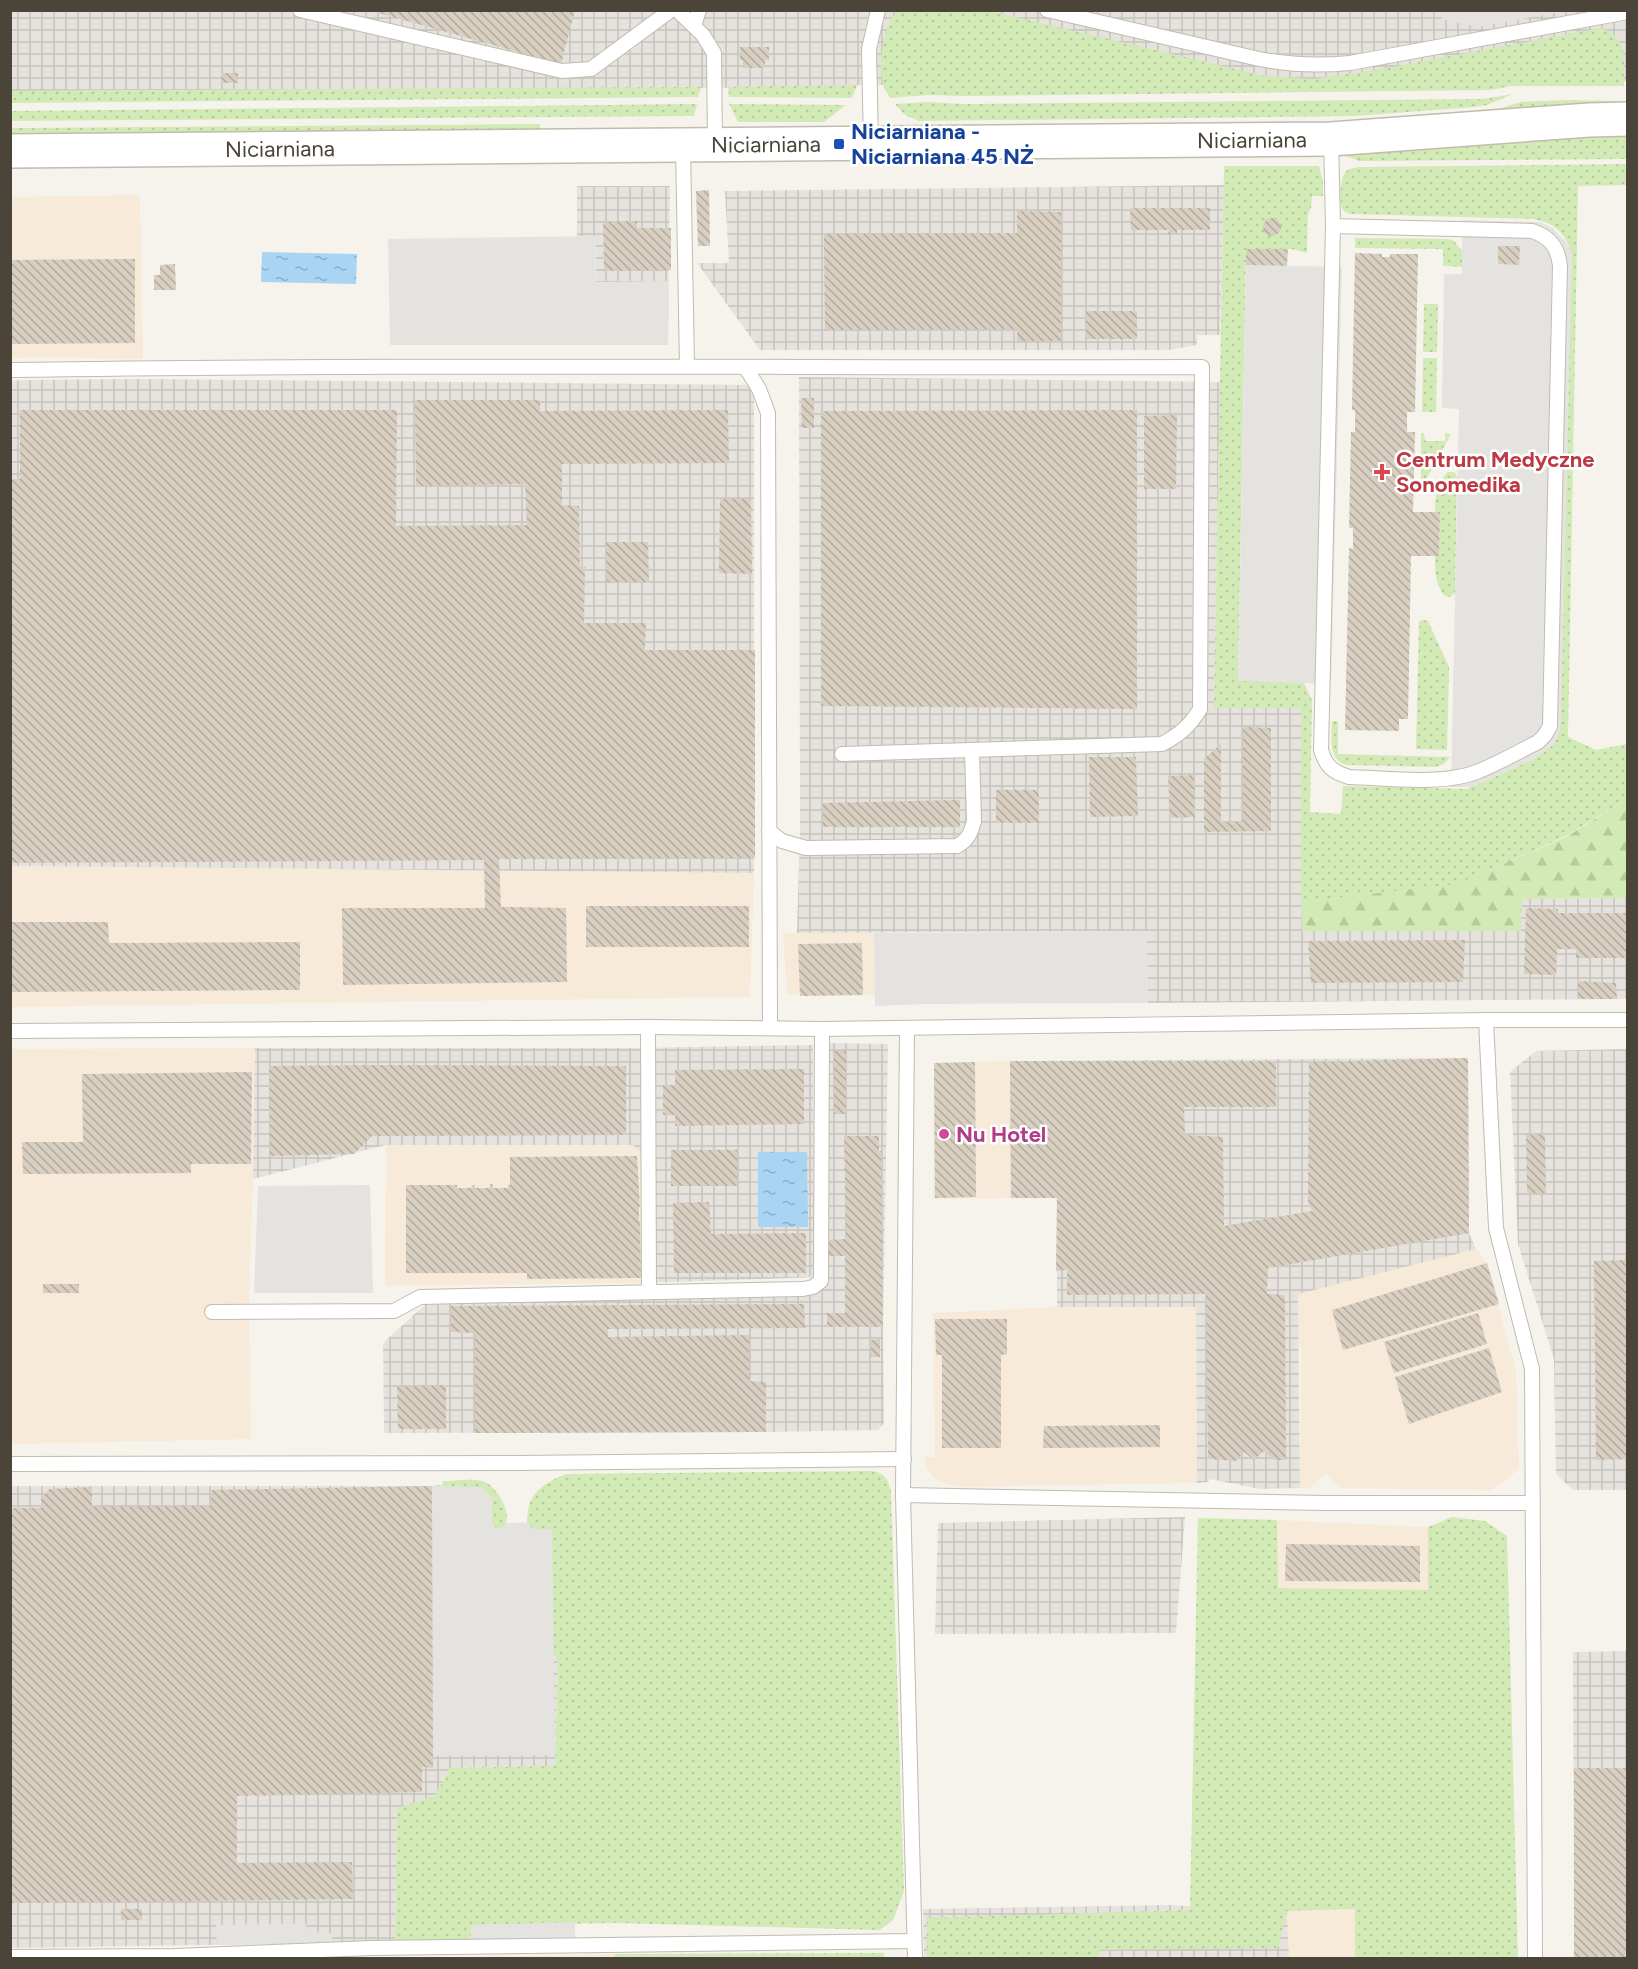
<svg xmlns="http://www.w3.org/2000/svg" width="1638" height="1969" viewBox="0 0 1638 1969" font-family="Figtree,sans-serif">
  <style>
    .commercial { fill: #f7ead8 }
    .industrial { fill: url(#industrial-grid) }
    .grass { fill: url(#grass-dots) }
    .forest { fill: url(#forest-firs) }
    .parking { fill: #e5e3e0 }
    .water { fill: url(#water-ripples) }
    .building { fill: url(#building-back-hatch) }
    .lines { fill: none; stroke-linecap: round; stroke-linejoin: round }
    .service-casing { stroke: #c2bbae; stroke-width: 16 }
    .tertiary-casing { stroke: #c2bbae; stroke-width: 36 }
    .service { stroke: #fff; stroke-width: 14 }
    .tertiary { stroke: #fff; stroke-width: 33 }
    .transit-dot { fill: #1a4fb4; stroke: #fff; stroke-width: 2 }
    .health-dot { fill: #e0444e; stroke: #fff; stroke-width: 2 }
    .hotel-dot { fill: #d1479c; stroke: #fff; stroke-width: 2 }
    .labels { text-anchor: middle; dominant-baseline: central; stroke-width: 5; stroke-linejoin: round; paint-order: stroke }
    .transit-label { font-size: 22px; font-weight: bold; fill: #164399; stroke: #fff; text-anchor: start }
    .street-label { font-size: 22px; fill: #4b4439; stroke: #fff }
    .health-label { font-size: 22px; font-weight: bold; fill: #be3a42; stroke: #fff; text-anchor: start }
    .hotel-label { font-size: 22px; font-weight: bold; fill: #b23c85; stroke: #fff; text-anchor: start }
  </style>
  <defs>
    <pattern id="industrial-grid" width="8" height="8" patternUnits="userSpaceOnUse" patternTransform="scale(1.5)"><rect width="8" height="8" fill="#e6e2dd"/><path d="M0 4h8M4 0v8" fill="none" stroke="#c7c3be"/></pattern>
    <pattern id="grass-dots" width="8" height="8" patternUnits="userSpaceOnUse" patternTransform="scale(1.5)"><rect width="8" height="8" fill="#d2eab5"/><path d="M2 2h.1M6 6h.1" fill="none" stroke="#b6ca9c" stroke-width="1.8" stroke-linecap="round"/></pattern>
    <pattern id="forest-firs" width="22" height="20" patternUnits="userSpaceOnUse" patternTransform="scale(1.5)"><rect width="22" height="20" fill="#d2eab5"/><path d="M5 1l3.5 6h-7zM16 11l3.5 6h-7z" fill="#b6ca9c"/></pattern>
    <pattern id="water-ripples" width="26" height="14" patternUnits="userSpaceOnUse" patternTransform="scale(1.5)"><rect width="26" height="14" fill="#a9d4f2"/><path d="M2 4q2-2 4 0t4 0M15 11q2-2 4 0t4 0" fill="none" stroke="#8caec5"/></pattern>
    <pattern id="building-back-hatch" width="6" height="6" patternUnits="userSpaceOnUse" patternTransform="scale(1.5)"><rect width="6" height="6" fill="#d8cfc1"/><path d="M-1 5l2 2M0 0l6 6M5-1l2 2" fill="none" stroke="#b1aa9e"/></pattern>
  </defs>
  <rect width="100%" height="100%" fill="#f6f3ec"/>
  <g class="commercial">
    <path d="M140,195L143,359L31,357L11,359L10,197Z"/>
    <path d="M10,866L754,873L750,997L11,1007Z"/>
    <path d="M783,933H874L875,995L787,994Z"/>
    <path d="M255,1048L253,1179L249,1297L251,1439L11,1444L10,1049Z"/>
    <path d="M1010,1061L1011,1198L933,1199L934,1063Z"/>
    <path d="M386,1145H633L645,1156L646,1283L385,1286Z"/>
    <path d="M1476,1249L1487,1263L1516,1371L1519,1469L1492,1490L1340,1488L1326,1473L1310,1488H1300L1301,1348L1297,1347L1298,1293Z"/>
    <path d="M1057,1307H1196L1197,1483L960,1487L946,1484L936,1479L927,1470L924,1457H935L933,1313Z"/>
    <path d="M1277,1520L1428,1527V1590L1277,1588Z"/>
    <path d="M1355,1909V1958H1289L1287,1911Z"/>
    <path d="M615,1954V1958H465V1957Z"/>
  </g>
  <g class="industrial">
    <path d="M1627,10L1628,81L1452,87L1444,85H870L714,88L11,91L10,11Z"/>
    <path d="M1224,185L1220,335H1197V345L1169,350H760L697,263H729L725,191Z"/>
    <path d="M577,186H670L668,345L595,344L596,236H577Z"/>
    <path d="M799,377L1220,382L1214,707L1301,708L1302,930L1520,931L1522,899L1627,898V999L1148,1003L1146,931L797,933L800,830Z"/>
    <path d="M142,379L754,385V873L11,866L10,381L23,380Z"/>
    <path d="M829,1043L888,1044L883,1327L884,1423L878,1430L766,1432L384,1433L383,1343L430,1300L822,1286Z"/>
    <path d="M813,1045L815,1277L646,1283L645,1156L633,1145H386L253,1179L255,1048H634Z"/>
    <path d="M1627,1049V1490H1573L1556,1474L1554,1359L1518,1244L1510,1072L1536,1051Z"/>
    <path d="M1468,1058L1469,1233L1476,1249L1298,1294L1300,1488L1260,1489L1210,1479L1208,1482L1197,1483L1196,1307H1057V1198H1011L1010,1061Z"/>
    <path d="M444,1484L504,1523L561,1522L555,1766L450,1768L435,1796L397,1808L395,1942L11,1948L10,1486H432Z"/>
    <path d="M1185,1517L1176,1633L935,1634L938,1523Z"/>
    <path d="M1627,1651V1958H1574L1573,1652Z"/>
    <path d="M1170,1905L1287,1911L1289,1958H924L923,1909Z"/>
    <path d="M465,1957V1958H334Z"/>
  </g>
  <g class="grass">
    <path d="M985,10L1265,76L1313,79L1376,70L1600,28C1630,36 1623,61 1624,86H1511L1491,90L963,96L928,95L890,98C888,94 884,89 883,85C878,64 883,26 897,11Z"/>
    <path d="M857,85L852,98L729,97L728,87Z"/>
    <path d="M701,87L698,97L10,103L11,91Z"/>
    <path d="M1513,94L1487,105L1474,107L1355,116L919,121L905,115L895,104L928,102L962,104L1483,99Z"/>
    <path d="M1567,100L1619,101L1614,105L1491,111L1521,102Z"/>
    <path d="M697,104L694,116L10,121L11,111Z"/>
    <path d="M729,104L846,105L824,122H738Z"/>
    <path d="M540,124V131L11,136L10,128Z"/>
    <path d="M1590,132H1627V159L1359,161L1343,155Z"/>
    <path d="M1627,164V185L1578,186L1568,737L1596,750L1627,744V799L1566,836L1456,885L1301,902V708H1214L1224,166H1319L1323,181V196H1312L1311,208L1308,214L1307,253L1292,249H1246L1238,680L1304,683L1312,700L1310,812L1341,814L1343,786L1467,789L1534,759L1554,744L1572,254C1564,231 1556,224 1533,219L1350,214C1346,212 1344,212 1342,208C1339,200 1340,180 1345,173C1348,168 1354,168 1359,167Z"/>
    <path d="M1355,238L1448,239L1454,241L1462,251V267L1443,266V249L1355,248Z"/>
    <path d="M1424,304H1438L1437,352H1423Z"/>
    <path d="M1423,358H1437L1436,412H1422Z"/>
    <path d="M1421,433H1424L1425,441H1445V433L1451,434L1421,488Z"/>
    <path d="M1448,472H1454L1457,476L1455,593L1450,597L1445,596C1435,585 1435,571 1435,556H1439L1440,513L1435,512C1435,497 1437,483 1448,472Z"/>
    <path d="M1424,620L1428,621L1449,667L1447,750L1416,749L1419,621Z"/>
    <path d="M1332,721H1338V754L1450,757L1444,764L1436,767L1346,765C1327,759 1332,736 1332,721Z"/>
    <path d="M870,1471C884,1472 888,1478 891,1492L904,1891L893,1920L880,1930L618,1923L472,1925L470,1942H395L397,1808L435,1796L450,1768L555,1766L558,1656H553L552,1529H533L527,1523C527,1493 542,1484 566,1474Z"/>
    <path d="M443,1481C455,1481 470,1478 482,1481C497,1484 518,1521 500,1529L494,1526L492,1523V1498L482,1488L443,1487Z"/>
    <path d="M1452,1517L1485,1521L1507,1536L1518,1958H1355V1909L1287,1911L1278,1948L1099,1950V1958H927V1918L1190,1910L1198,1518L1277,1520L1278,1588L1428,1590V1527Z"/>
    <path d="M884,1953V1958H615V1954Z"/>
  </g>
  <path class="forest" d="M1627,799V898L1522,899L1521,931H1302L1301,902L1457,884L1566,837Z"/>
  <g class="parking">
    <path d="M1444,11V10L1566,11L1477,27L1442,19Z"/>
    <path d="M1462,220L1540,222L1552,228L1566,242L1572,253L1561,720L1559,734L1554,744L1534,759L1471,787H1451L1459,409L1442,408L1444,274H1462Z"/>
    <path d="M596,236L595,282L669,281L668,345H390L388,239Z"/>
    <path d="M1246,265L1342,267L1331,684L1238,681Z"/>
    <path d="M1147,931L1148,1003L924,1004L875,1006L874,933Z"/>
    <path d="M370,1185L373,1293H254L258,1186Z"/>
    <path d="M432,1486L481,1487L492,1498V1523L496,1528H503L506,1523H527L533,1529H552L555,1755L433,1756Z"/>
    <path d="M575,1922V1939L470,1942L472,1925Z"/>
    <path d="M306,1924L307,1932L330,1933L334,1943L217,1945L216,1925Z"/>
  </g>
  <g class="water">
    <path d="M262,252L357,254L356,284L261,282Z"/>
    <path d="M758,1152H807L808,1227H758Z"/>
  </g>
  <g class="building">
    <path d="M368,10H575L561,64Z"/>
    <path d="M740,47H769V60H765V68H743V60H740Z"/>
    <rect x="221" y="73" width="17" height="10"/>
    <path d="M709,190L710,246H698L696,191Z"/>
    <path d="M1130,208H1210V230H1177V234H1168L1169,230H1131Z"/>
    <path d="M1017,211L1061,212V341H1017V329L825,330L824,234L1017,233Z"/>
    <circle cx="1272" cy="227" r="9"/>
    <path d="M637,221V228H671V270L604,271L603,222Z"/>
    <path d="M1498,246H1520L1519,265L1498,264Z"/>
    <path d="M1246,249H1288L1287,266L1246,265Z"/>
    <path d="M1355,253L1382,254V257H1390V254H1418L1415,412H1407V432H1415L1413,512H1440L1439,556H1411L1408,719H1399V731L1345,730L1349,548L1353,549V528H1349L1351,432H1355V410H1352Z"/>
    <path d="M119,259H135V343L10,344V260Z"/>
    <path d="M175,264L176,290H154V275H160V265Z"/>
    <rect x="1086" y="311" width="51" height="28"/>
    <path d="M801,398H814V428H802Z"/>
    <path d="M415,400H540V411L728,410L729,463L562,464V505L579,506L580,567H585L584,623H646L645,650H755V858L499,859L501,907L566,908L567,982L343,985L342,908H485L484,860L10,863V479H20V410H397L396,526L527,525L525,484L416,486Z"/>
    <path d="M1137,410V709L821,706V411Z"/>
    <path d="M1177,415L1176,489H1144V416Z"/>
    <path d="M720,499H751L752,574L719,573Z"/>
    <path d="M606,542H648L649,582H607Z"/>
    <path d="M1243,727L1271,728V831L1204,832V759L1221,744V822H1243Z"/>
    <path d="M1089,757H1136L1138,816L1090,817Z"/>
    <path d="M1194,775L1195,817L1170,818L1168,776Z"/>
    <rect x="996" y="790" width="43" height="33"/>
    <path d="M960,800V827H823V803Z"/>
    <rect x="586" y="906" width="163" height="41"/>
    <path d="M1526,908L1558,909V913H1628V958H1576V949H1557L1556,975L1524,974Z"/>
    <path d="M10,922H108L109,943L300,942V990L10,992Z"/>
    <path d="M1465,940L1463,982L1311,983L1308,941Z"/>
    <path d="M862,943L863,995L800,996L798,944Z"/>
    <path d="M1578,981L1616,983L1617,999H1578Z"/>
    <rect x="834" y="1051" width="12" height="63"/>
    <path d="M1468,1058L1469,1233L1268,1268L1267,1294L1285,1295L1286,1460H1274L1264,1451L1254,1460L1244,1452L1236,1461L1208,1459L1206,1294L1067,1295V1270L1056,1271L1057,1198H1011L1010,1061H1276V1107H1184L1185,1135L1223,1137L1224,1226L1312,1211L1308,1201L1309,1062Z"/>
    <path d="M975,1062L976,1197L935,1198L934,1063Z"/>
    <path d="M374,1065L626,1066V1135L372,1136L354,1154L270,1156L269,1066Z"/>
    <path d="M804,1069V1124L675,1126V1115H663V1085H675V1070Z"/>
    <path d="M252,1072L251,1164H191V1173L23,1174L22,1142H83L82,1074Z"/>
    <path d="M1545,1134L1546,1193H1527L1526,1135Z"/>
    <path d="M844,1136H879V1151H881L883,1327H827V1313H845V1256H828V1240L846,1239Z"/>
    <rect x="671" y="1150" width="66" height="36"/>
    <path d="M637,1156L640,1207H639V1221H640L641,1278L527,1279V1273H406V1185H457V1188H471L472,1185H474L475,1188H490V1184H492L493,1188H508V1185H510V1157Z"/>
    <path d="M709,1202L711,1234L806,1233V1273H674L673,1203Z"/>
    <path d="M1628,1260V1459L1596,1460L1594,1261Z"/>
    <path d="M1487,1263L1499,1304L1343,1350L1332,1310Z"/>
    <rect x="43" y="1284" width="36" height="9"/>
    <path d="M804,1304L805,1328L608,1329V1337L749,1335V1381L766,1382V1432L475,1433V1333L451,1332V1306Z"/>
    <path d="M1478,1313L1487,1344L1394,1373L1384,1342Z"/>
    <path d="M935,1319H1007V1354L1001,1355V1448H942V1355H936Z"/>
    <path d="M880,1339V1357H871V1340Z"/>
    <path d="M1489,1348L1502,1392L1409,1424L1395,1377Z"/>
    <path d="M446,1385V1429H398L397,1387Z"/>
    <path d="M1160,1425V1447L1043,1448L1044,1426Z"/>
    <path d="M432,1486L433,1756V1768L422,1767V1792L237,1796V1863L352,1862L353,1899L10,1903V1508H41V1499L49,1489L92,1487V1507L210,1506L212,1490Z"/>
    <path d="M1286,1544L1420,1546V1582L1285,1581Z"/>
    <rect x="1574" y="1768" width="54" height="190"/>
    <rect x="121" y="1909" width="21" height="11"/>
  </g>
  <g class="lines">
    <defs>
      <g id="service">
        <path d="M300,10L562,71L591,69L671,10"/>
        <path d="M677,10L703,35L714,53L715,145"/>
        <path d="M1047,10L1259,59C1290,65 1318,66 1350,63L1628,12"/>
        <path d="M694,26L699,10"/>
        <path d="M1331,139L1333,226L1321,750C1326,767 1333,772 1349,777C1387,778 1444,786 1479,771C1499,763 1518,752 1538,742L1545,735L1550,726L1560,266C1558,247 1550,237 1532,231L1333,226"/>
        <path d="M871,144L869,49L878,10"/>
        <path d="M683,146L687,366"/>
        <path d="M746,368L759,389L768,413L770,1028"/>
        <path d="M10,370C408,364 805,368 1202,367L1200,709C1190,726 1179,735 1162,744L842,754"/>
        <path d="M769,831L782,841L806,848L957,846C968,840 971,833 974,821L972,751"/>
        <path d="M1486,1020L1496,1228L1532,1369L1535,1958"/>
        <path d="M648,1027L649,1292"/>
        <path d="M907,1028L903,1495L915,1958"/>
        <path d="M10,1031L648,1027L822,1029L1486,1020H1628"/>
        <path d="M212,1312L394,1311L420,1297L803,1289L813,1287L821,1281L822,1029"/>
        <path d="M10,1464L516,1463L904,1459"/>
        <path d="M903,1495L1325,1503H1532"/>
        <path d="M10,1957L175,1956L372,1948L914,1941"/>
      </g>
      <g id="tertiary">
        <path id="s1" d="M10,151L1331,139L1589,120L1628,119"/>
      </g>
    </defs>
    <use href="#service" class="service-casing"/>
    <use href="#tertiary" class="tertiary-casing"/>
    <use href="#service" class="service"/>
    <use href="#tertiary" class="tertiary"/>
  </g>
  <rect class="transit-dot" x="833" y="138" width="12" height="12" rx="3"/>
  <path class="health-dot" d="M1379 463h6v6h6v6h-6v6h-6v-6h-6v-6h6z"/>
  <circle class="hotel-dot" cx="944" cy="1134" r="6"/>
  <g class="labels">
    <g class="transit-label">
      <text x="851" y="131">Niciarniana -<tspan x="851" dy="25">Niciarniana 45 NŻ</tspan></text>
    </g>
    <g class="street-label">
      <text stroke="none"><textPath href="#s1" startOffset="1242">Niciarniana</textPath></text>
      <text stroke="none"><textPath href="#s1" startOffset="756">Niciarniana</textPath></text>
      <text stroke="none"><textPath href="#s1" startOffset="270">Niciarniana</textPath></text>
    </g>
    <g class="health-label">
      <text x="1396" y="459">Centrum Medyczne<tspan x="1396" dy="25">Sonomedika</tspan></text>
    </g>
    <g class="hotel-label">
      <text x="956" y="1134">Nu Hotel</text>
    </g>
  </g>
  <rect width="1638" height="1969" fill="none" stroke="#4b4439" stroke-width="24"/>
</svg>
